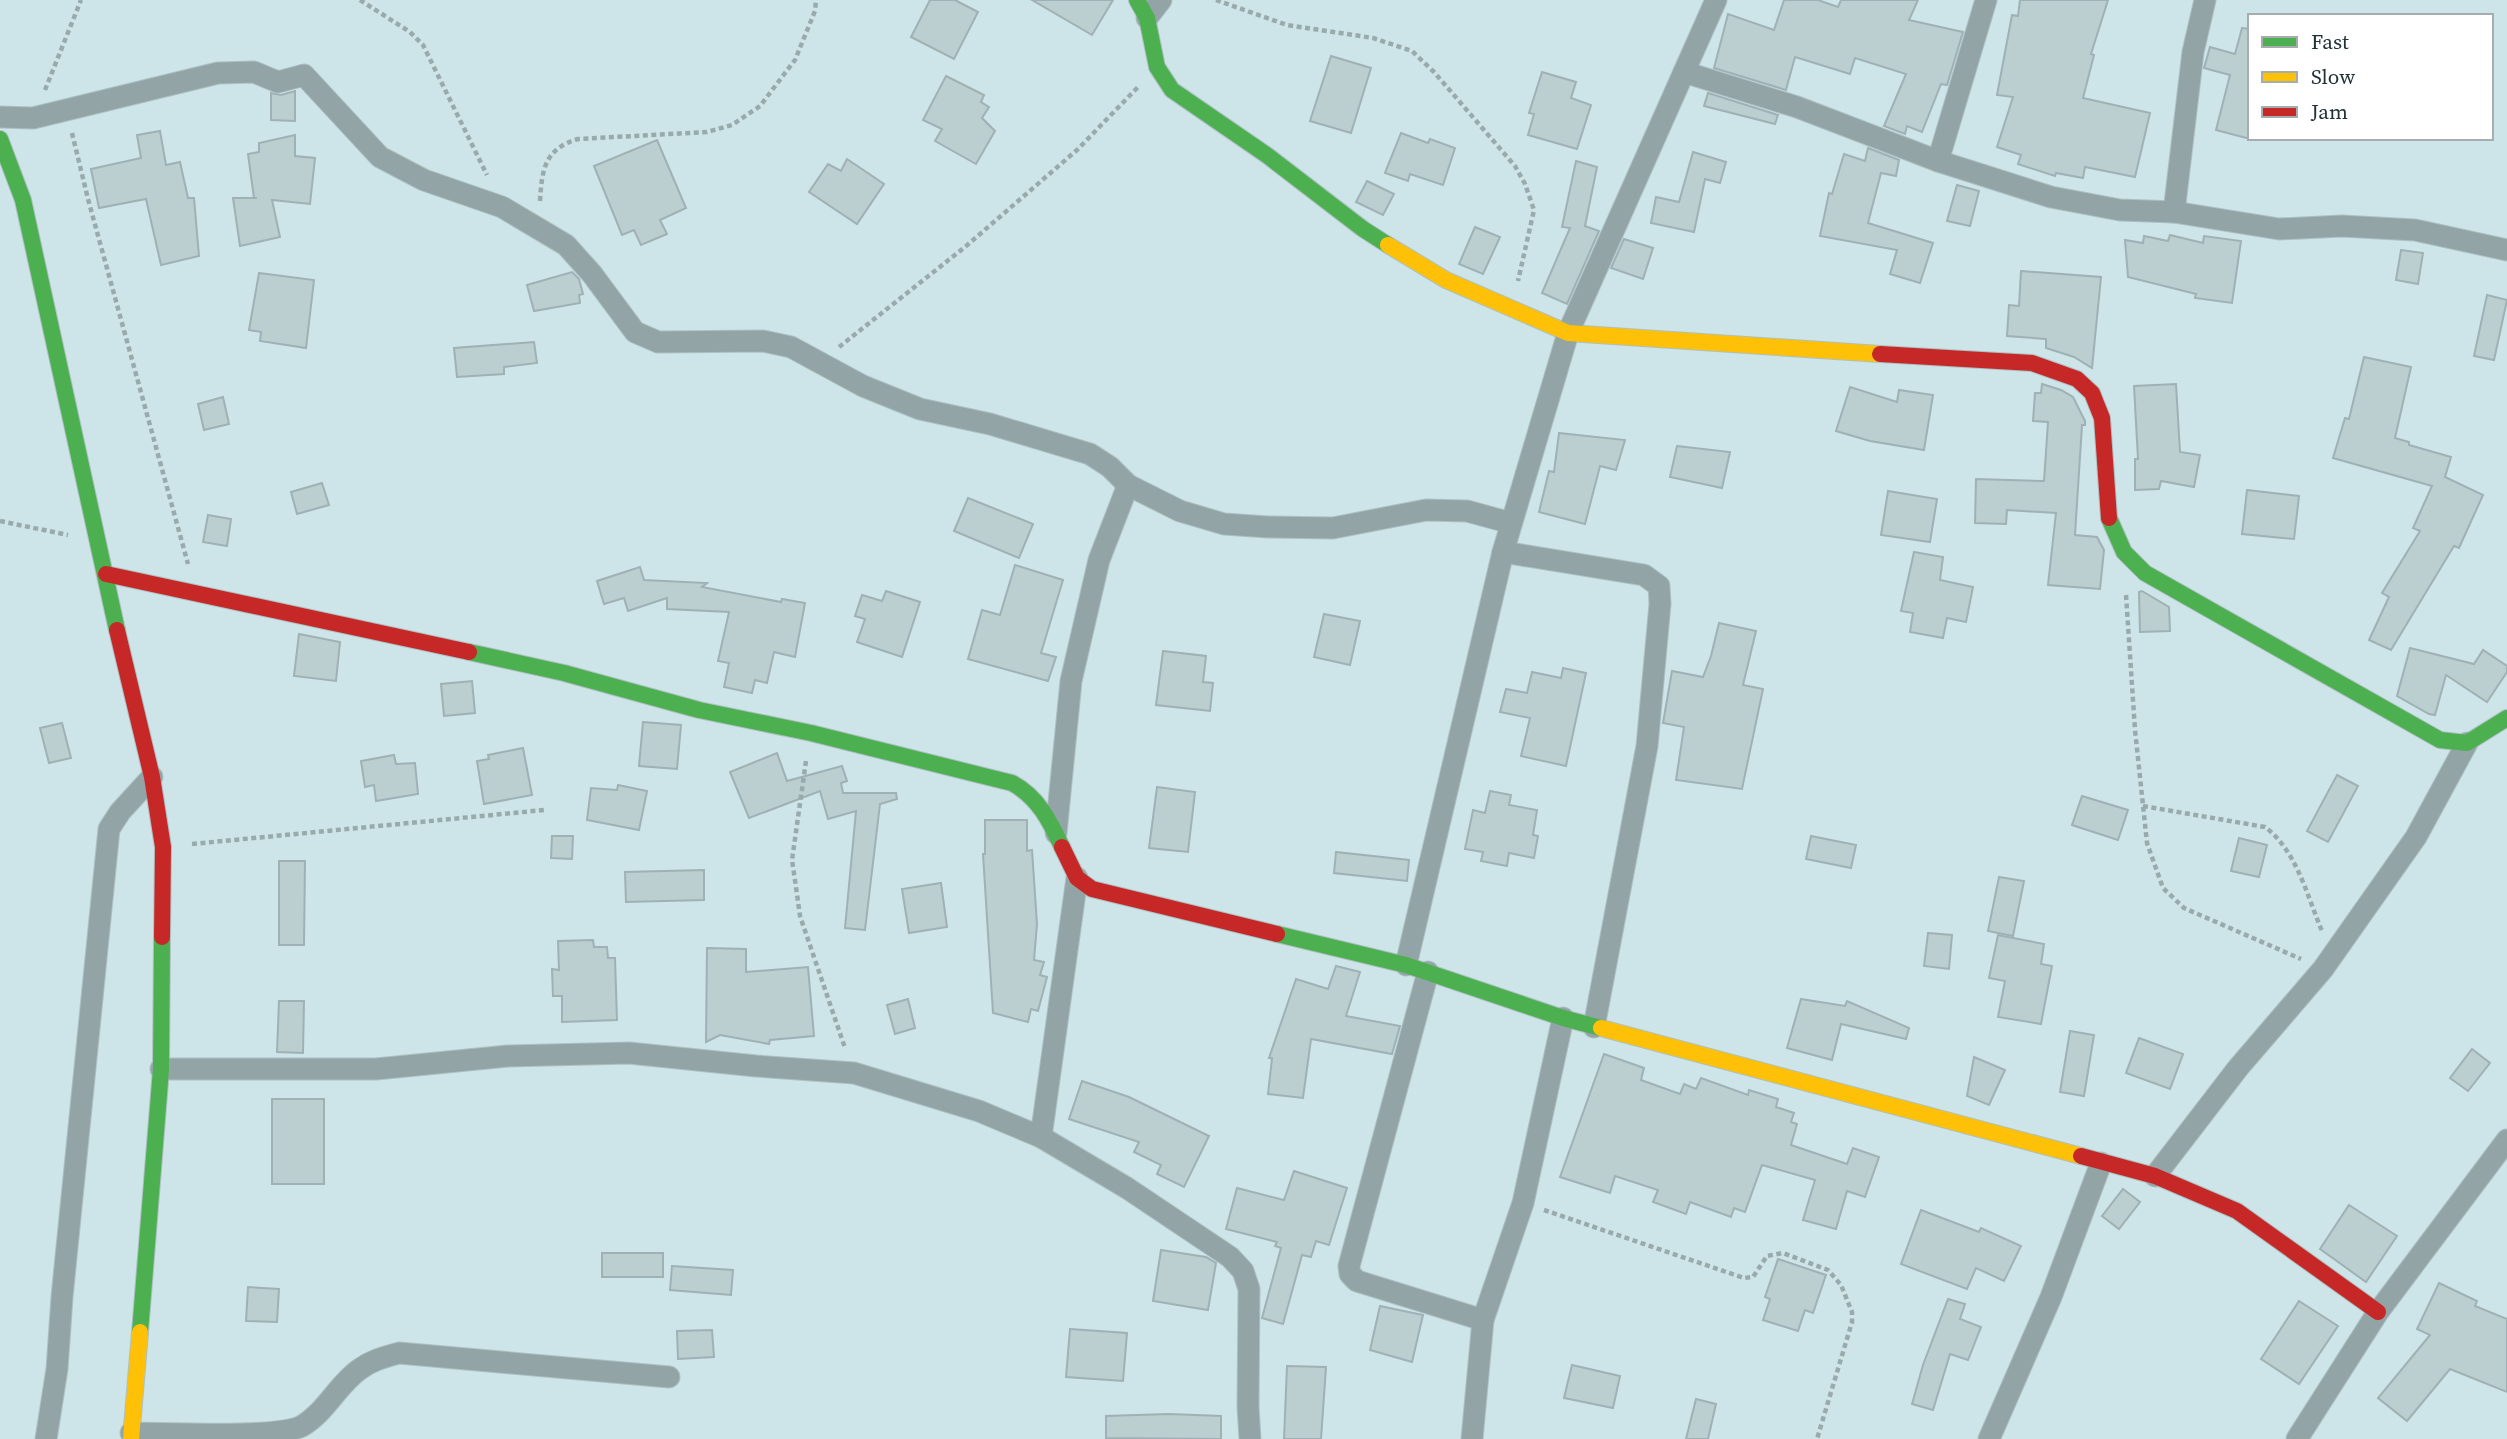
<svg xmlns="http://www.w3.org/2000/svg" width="2507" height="1439" viewBox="0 0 2507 1439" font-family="'Source Serif 4',serif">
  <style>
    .building { fill: #bbced0; stroke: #9fb1b4; stroke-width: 2 }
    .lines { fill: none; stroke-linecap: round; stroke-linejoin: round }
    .street-casing { stroke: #adc0c2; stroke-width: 23 }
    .fast-casing { stroke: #adc0c2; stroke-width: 18 }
    .slow-casing { stroke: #adc0c2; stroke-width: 18 }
    .jam-casing { stroke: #adc0c2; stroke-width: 18 }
    .path { stroke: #99aaac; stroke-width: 4.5; stroke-dasharray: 5 3.5; stroke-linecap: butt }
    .street { stroke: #93a4a6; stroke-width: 21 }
    .fast { stroke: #4caf50; stroke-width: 16 }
    .slow { stroke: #ffc107; stroke-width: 16 }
    .jam { stroke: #c62828; stroke-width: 16 }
  </style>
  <rect width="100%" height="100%" fill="#cde5e8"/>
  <g class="building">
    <path d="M930,0H955L978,12L954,59L911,37Z"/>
    <path d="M1032,0H1113L1092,35Z"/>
    <path d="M1784,0H1818L1838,7L1841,0H1918L1909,20L1963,32L1947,85L1941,84L1922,132L1907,126L1905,134L1884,126L1906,74L1855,58L1850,74L1795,57L1786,90L1714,68L1728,14L1774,30Z"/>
    <path d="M2020,0H2108L2091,54L2094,55L2083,98L2150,113L2135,177L2085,167L2083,178L2056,173L2055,176L2018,164L2021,155L1997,147L2013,97L1997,95L2012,15L2018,16Z"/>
    <path d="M2242,28L2250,29V139L2216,130L2230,75L2204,68L2210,47L2235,54Z"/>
    <path d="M1331,56L1371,68L1351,133L1310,121Z"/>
    <path d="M1542,72L1576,82L1571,98L1591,105L1577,149L1528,135L1534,114L1529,113Z"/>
    <path d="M946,76L984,95L981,102L989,107L982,118L995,131L976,164L935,141L942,129L923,120Z"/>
    <path d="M295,91V121L271,120V93L281,95Z"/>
    <path d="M1708,93L1778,115L1775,124L1704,106Z"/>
    <path d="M160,131L166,165L180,162L188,198H194L199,256L161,265L146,199L99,208L91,169L141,158L137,135Z"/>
    <path d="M1401,133L1428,143L1430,139L1455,148L1443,185L1410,174L1408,181L1385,173Z"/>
    <path d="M295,135V156L315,158L310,204L272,200L280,237L240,246L233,198H257H254L248,154L259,152V143Z"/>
    <path d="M657,140L686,208L660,220L667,234L641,245L634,230L622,235L594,166Z"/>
    <path d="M1868,148L1899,160L1896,176L1881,173L1868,223L1933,243L1920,283L1890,274L1897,250L1820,236L1829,193L1832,194L1844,154L1865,161Z"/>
    <path d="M1693,152L1726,162L1720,183L1705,179L1694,232L1651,223L1656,197L1679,202Z"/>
    <path d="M847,159L884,184L857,224L809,192L828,164L841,171Z"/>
    <path d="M1576,161L1597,167L1585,226L1599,231L1567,304L1542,293L1570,228L1562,227Z"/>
    <path d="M1367,181L1394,194L1383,215L1356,202Z"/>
    <path d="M1957,185L1979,191L1970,226L1947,221Z"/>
    <path d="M1475,227L1500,237L1483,274L1459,264Z"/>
    <path d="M2170,235L2203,243L2204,236L2241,241L2232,303L2195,298L2196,294L2128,277L2125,240L2143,243L2144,236L2168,241Z"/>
    <path d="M1624,239L1653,248L1643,279L1611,268Z"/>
    <path d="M2401,250L2423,253L2418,284L2396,280Z"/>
    <path d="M2021,271L2101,277L2092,368L2074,357L2046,348V339L2007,336L2009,305L2019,306Z"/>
    <path d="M572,272L579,279L583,294L579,295L580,303L534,311L527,285Z"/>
    <path d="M259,273L314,280L306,348L260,341L261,332L249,330Z"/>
    <path d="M2487,295L2507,300L2494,360L2474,356Z"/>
    <path d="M534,342L537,363L504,367V374L457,377L454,348Z"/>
    <path d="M2364,357L2411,367L2395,438L2409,442V445L2451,457L2445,477L2483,495L2459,548L2454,546L2391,650L2369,640L2389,597L2382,593L2420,531L2413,528L2432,486L2333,458L2345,418L2349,419Z"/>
    <path d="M2042,384L2061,390L2073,397L2085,421V425H2082L2075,535L2097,537L2104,550L2100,589L2048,585L2056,513L2007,510L2006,524L1975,523L1976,479L2044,481L2048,422L2033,421L2035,393H2041Z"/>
    <path d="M2176,384L2180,452L2200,455L2194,487L2161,481L2159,489L2135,490V459H2138L2134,386Z"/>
    <path d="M1850,387L1897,402L1899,390L1933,395L1924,450L1870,441L1836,431Z"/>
    <path d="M223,397L229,424L204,430L198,404Z"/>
    <path d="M1559,433L1625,440L1616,470L1600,466L1585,524L1539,512L1549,471L1554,472Z"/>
    <path d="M1677,446L1730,452L1722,488L1670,477Z"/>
    <path d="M322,483L329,505L297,514L291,492Z"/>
    <path d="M2247,490L2299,496L2294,539L2242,534Z"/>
    <path d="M1888,491L1937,499L1930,542L1881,535Z"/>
    <path d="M968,498L1033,524L1019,558L954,531Z"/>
    <path d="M208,515L231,519L227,546L203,542Z"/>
    <path d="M1914,552L1943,557L1940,580L1973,587L1966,622L1947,618L1943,638L1910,632L1913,613L1901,611Z"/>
    <path d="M1015,565L1063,580L1041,653L1056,657L1048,681L968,659L982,610L1000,615Z"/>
    <path d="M640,567L644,580L707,583L702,587L781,602L782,599L805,603L795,657L774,652L767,683L755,680L752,693L724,687L729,663L718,661L729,612L667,609V598L628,611L624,598L604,604L597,581Z"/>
    <path d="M886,591L920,602L902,657L857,642L865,619L855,616L862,595L882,601Z"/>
    <path d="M2142,591L2169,607L2170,631L2140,632L2139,592Z"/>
    <path d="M1324,614L1360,621L1350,665L1314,657Z"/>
    <path d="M1719,623L1756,631L1743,685L1763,689L1742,789L1676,780L1684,727L1663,723L1672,671L1703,677L1711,656Z"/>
    <path d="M299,634L340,642L336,681L294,676Z"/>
    <path d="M2410,648L2474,664L2483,650L2507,666V672L2487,702L2446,675L2435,715L2429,714L2397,696Z"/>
    <path d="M1163,651L1206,656L1203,682L1213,683L1210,711L1156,705Z"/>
    <path d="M1563,668L1586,673L1566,766L1521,756L1530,718L1500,712L1506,689L1527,693L1532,672L1561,678Z"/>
    <path d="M472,681L475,713L444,716L441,684Z"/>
    <path d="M643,722L681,725L677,769L639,766Z"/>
    <path d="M62,723L71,758L49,763L40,728Z"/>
    <path d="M523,748L532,795L484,804L477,761L489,759L488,755Z"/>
    <path d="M777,753L787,781L842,766L847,781L841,783L843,793H896L897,799L880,804L865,930L845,928L856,811L828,819L820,791L749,818L730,772Z"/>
    <path d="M394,755L396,764L415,763L418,794L376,801L374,785L365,787L361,761Z"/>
    <path d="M2337,775L2358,786L2328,842L2307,831Z"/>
    <path d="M618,785L647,791L639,830L587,820L591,788L617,790Z"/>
    <path d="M1157,787L1195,792L1188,852L1149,848Z"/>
    <path d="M1490,791L1511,795L1509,805L1537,810L1533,835L1538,836L1534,858L1509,853L1507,866L1481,861L1483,852L1465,849L1473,810L1485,813Z"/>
    <path d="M2082,796L2128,810L2118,840L2072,825Z"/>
    <path d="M985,820H1027V851L1032,850L1037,924L1034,960L1044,962L1040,975L1047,977L1038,1011L1031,1009L1028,1022L993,1013L983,854H985Z"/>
    <path d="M552,836H573L572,859L551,858Z"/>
    <path d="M1811,836L1856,845L1851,868L1806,859Z"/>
    <path d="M2239,838L2267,845L2259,877L2231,871Z"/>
    <path d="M1336,852L1409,860L1407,881L1334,873Z"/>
    <path d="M279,861H305L304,945H279Z"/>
    <path d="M704,870V900L626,902L625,872Z"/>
    <path d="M1999,877L2024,881L2013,936L1988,931Z"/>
    <path d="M941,883L947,927L909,933L902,889Z"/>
    <path d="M1928,933L1952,935L1949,969L1924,966Z"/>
    <path d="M1998,935L2044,944L2041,964L2052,966L2041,1024L1998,1017L2005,981L1989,978Z"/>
    <path d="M593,940L594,947H607L608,958H615L617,1020L562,1022V996H553L552,969L559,970L558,941Z"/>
    <path d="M707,948L746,949V972L808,967L814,1036L770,1040L769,1044L720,1035L706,1042Z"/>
    <path d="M1336,966L1360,972L1346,1016L1400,1026L1392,1054L1311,1039L1303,1098L1268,1094L1272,1058H1269L1296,979L1328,989Z"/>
    <path d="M908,999L915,1028L895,1034L887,1005Z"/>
    <path d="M1801,999L1845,1006L1847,1001L1909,1028L1906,1039L1841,1024L1832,1060L1787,1048Z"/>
    <path d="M279,1001H304L303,1053L277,1052Z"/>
    <path d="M2070,1031L2094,1035L2084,1096L2060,1092Z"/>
    <path d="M2139,1038L2183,1054L2170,1089L2126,1073Z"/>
    <path d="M2472,1049L2490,1063L2468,1091L2450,1078Z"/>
    <path d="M1604,1054L1644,1068L1641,1080L1680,1094L1684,1084L1696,1089L1701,1078L1748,1095L1749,1090L1778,1099L1776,1107L1794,1113L1791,1122L1797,1124L1791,1145L1847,1164L1853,1148L1879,1157L1865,1197L1847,1191L1836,1229L1803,1220L1815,1180L1762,1165L1745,1212L1734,1208L1731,1217L1690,1202L1686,1214L1653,1202L1658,1190L1615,1176L1610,1193L1560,1177Z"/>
    <path d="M1974,1057L2005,1070L1989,1105L1967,1096Z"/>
    <path d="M1082,1081L1129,1097L1209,1136L1184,1187L1157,1174L1161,1165L1134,1152L1139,1142L1069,1119Z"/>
    <rect x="272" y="1099" width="52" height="85"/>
    <path d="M1294,1171L1347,1188L1329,1245L1316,1241L1311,1257L1302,1255L1283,1324L1262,1318L1281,1248L1275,1246L1277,1242L1226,1229L1237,1188L1284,1200Z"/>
    <path d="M2123,1189L2140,1202L2119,1229L2102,1216Z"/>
    <path d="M2349,1205L2397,1236L2366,1282L2320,1249Z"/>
    <path d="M1921,1210L1979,1232L1981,1228L2021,1246L2004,1281L1976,1268L1967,1289L1901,1264Z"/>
    <path d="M1161,1250L1206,1257L1216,1263L1208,1310L1153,1301Z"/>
    <rect x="602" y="1253" width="61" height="24"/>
    <path d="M1778,1259L1826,1275L1813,1313L1805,1310L1798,1331L1763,1320L1770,1299L1765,1297Z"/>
    <path d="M672,1266L733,1270L731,1295L670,1290Z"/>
    <path d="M2439,1283L2477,1301L2475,1306L2507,1319V1392L2450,1369L2407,1421L2378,1398L2430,1335L2417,1329Z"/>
    <path d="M248,1287L279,1289L277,1322L246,1321Z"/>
    <path d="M1948,1299L1965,1304L1960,1319L1981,1327L1968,1360L1950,1354L1933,1410L1912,1404L1923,1365Z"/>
    <path d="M2299,1301L2338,1326L2299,1384L2261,1359Z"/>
    <path d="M1380,1306L1423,1315L1412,1362L1370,1350Z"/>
    <path d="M1070,1329L1127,1333L1123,1381L1066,1377Z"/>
    <path d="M712,1330L714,1357L678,1359L677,1331Z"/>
    <path d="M1572,1365L1620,1376L1613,1408L1564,1398Z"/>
    <path d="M1287,1366L1326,1367L1321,1439H1284Z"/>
    <path d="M1696,1399L1716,1404L1708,1439H1686Z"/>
    <path d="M1169,1414L1221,1416V1439L1106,1438V1416Z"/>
  </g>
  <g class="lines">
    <defs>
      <g id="street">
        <path d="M1147,18L1161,0"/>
        <path d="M1684,72L1797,107L1938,161L2051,197L2120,210L2174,212L2279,229L2342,226L2415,230L2507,250"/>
        <path d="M0,117L33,118L218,73L254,72L278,82L304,75L380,157L424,180L502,207L566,245L592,274L635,332L658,342L763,341L791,347L863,386L920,409L990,424L1090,454L1110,467L1128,485L1180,511L1224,524L1268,527L1333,528L1426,510L1467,511L1511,523"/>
        <path d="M1938,161L1986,0"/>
        <path d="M2174,212L2193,52L2205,0"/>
        <path d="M1503,552L1644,575L1659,586L1660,604L1647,746L1594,1027"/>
        <path d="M1056,833L1071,681L1099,560L1128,485"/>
        <path d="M1406,965L1503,552L1568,333L1716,0"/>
        <path d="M1428,972L1349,1266L1350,1274L1357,1281L1483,1320"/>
        <path d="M161,1069H376L508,1056L629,1053L756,1066L854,1073L979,1111L1041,1137L1127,1188L1230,1257L1243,1271L1249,1289L1248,1407L1250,1439"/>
        <path d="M1041,1137L1077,878"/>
        <path d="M2155,1176L2238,1068L2323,969L2416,837L2467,743"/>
        <path d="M131,1433C167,1433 276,1439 302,1426C326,1412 338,1384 360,1369C372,1360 385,1357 399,1353L669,1377"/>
        <path d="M46,1439L57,1369L62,1297L109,829L120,812L152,777"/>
        <path d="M1472,1439L1483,1320L1523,1203L1563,1018"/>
        <path d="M1989,1439L2051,1297L2101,1163"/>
        <path d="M2297,1439L2378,1312L2507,1140"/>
      </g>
      <g id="fast">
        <path d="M1137,0L1147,18L1157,67L1172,90L1268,156L1363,229L1388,245"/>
        <path d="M0,139L23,200L117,630"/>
        <path d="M2109,518L2124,552L2145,573L2440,740L2467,743L2507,718"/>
        <path d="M469,652L564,673L699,710L811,733L1012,783C1038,797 1050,821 1062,847"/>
        <path d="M1277,934L1406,965L1563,1018L1601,1028"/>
        <path d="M140,1332L161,1069L162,937"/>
      </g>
      <g id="slow">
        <path d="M1388,245L1446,280L1568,333L1880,354"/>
        <path d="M1601,1028L2081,1156"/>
        <path d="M131,1439L140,1332"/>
      </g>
      <g id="jam">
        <path d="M1880,354L2032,363L2077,379L2092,393L2102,418L2109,518"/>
        <path d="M106,574L469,652"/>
        <path d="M117,630L152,777L163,847L162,937"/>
        <path d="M1062,847L1077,878L1092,889L1277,934"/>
        <path d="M2081,1156L2155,1176L2237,1211L2378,1312"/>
      </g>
    </defs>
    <use href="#street" class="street-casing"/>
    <use href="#fast" class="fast-casing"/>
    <use href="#slow" class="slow-casing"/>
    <use href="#jam" class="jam-casing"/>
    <g class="path">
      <path d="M360,0L410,32L423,45L487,175"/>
      <path d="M1216,0L1287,25L1373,38L1412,51L1434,72L1515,166L1525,184L1534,210L1518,281"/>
      <path d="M45,90L81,0"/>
      <path d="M72,133L88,199L188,564"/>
      <path d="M540,201C542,170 544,149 578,139L707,132L732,125L760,106L795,60L815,11L816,0"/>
      <path d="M839,347L965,247L1077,150L1139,86"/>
      <path d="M0,521L68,535"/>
      <path d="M2126,595L2135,730L2147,843L2163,888L2184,908L2301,959"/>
      <path d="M806,761L792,860L796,887L800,916L845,1048"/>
      <path d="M2143,806L2265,827C2297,851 2307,896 2322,931"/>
      <path d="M192,844L544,810"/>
      <path d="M1544,1210L1744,1278L1753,1277L1767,1256L1783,1253L1828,1270L1841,1285L1852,1312V1322L1817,1439"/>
    </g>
    <use href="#street" class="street"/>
    <use href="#fast" class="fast"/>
    <use href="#slow" class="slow"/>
    <use href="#jam" class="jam"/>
  </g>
  <rect x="2248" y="14" width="245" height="126" fill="#ffffff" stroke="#a6adae" stroke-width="2"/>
  <rect x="2262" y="37" width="35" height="10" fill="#4caf50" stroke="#a6adae" stroke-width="2"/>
  <text x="2311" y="49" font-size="21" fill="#213235">Fast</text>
  <rect x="2262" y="72" width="35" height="10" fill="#ffc107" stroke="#a6adae" stroke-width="2"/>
  <text x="2311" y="84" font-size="21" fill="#213235">Slow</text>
  <rect x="2262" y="107" width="35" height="10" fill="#c62828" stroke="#a6adae" stroke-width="2"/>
  <text x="2311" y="119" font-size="21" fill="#213235">Jam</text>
</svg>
